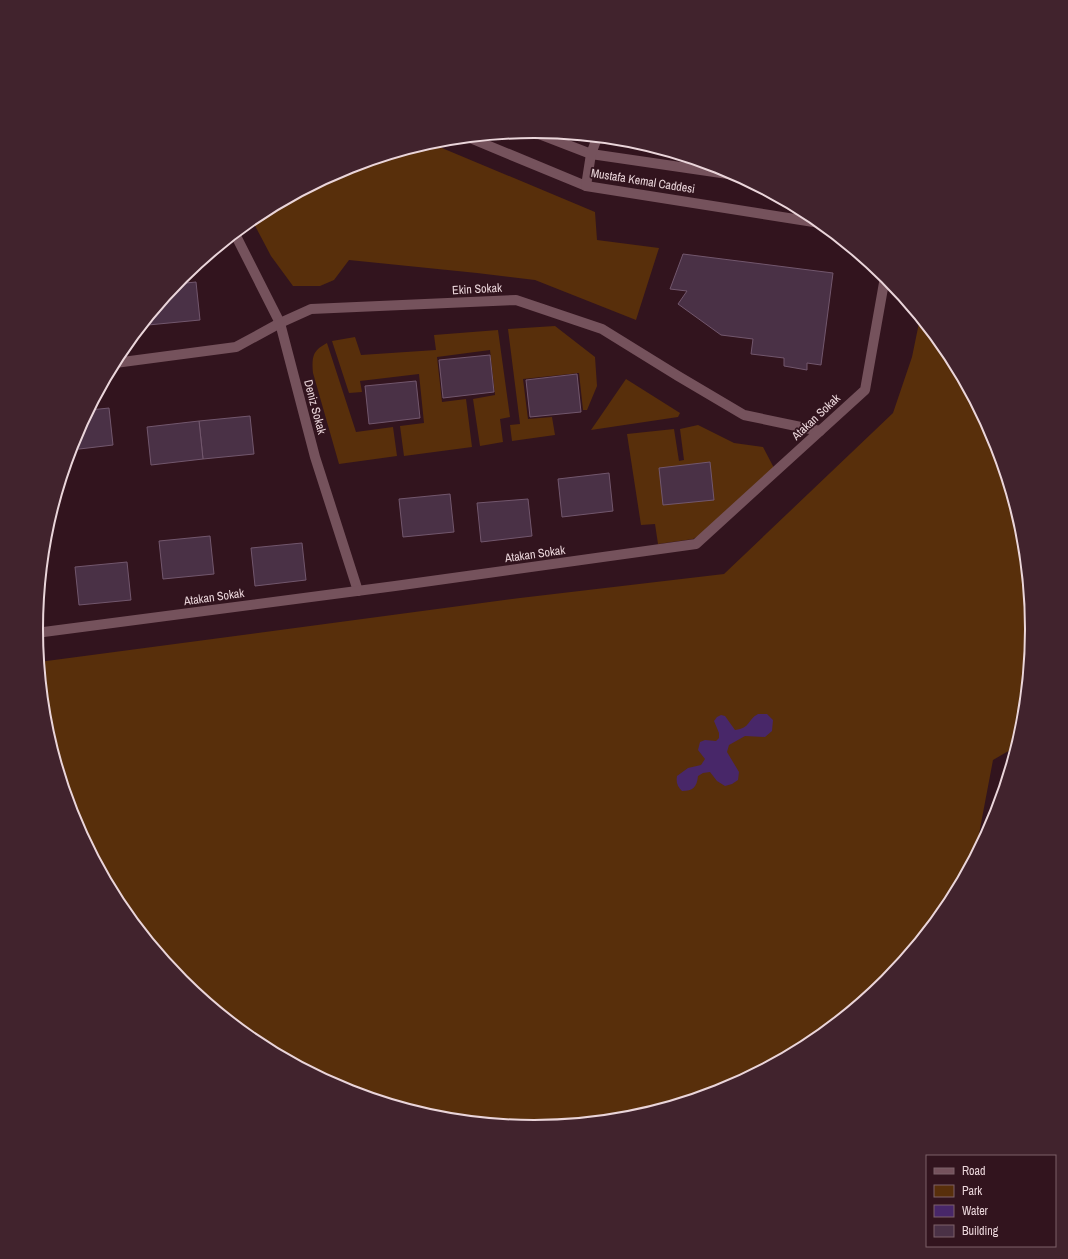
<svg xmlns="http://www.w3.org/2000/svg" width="1068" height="1259" viewBox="0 0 1068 1259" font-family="'Archivo Narrow',sans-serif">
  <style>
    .green { fill: #582f0b }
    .water { fill: #482769 }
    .building { fill: #4a3146; stroke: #72576d }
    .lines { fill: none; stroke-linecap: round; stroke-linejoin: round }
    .minor { stroke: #75525c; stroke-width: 10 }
    .labels { text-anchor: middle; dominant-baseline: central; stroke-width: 3.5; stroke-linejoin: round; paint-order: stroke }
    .street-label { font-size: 12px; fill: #ead5da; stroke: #32141e }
    .rim { fill: none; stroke: #ead5da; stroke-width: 2 }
  </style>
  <rect width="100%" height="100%" fill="#32141e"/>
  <g class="green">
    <path d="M430,143L595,212L597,240L659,248L636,320L535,280L477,273L349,260L334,280L320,286H293L271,256L252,220L258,215L344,169Z"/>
    <path d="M920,318L948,353L994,439L1022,533L1032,630L1022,727L1017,746L993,760L979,834L984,839L948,906L886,982L810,1044L724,1090L631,1118L534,1127L437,1118L343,1090L257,1043L182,981L120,906L74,820L46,726L39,662L520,598L724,574L893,413L912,357Z"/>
    <path d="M555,326L595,357L597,386L587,410H583L579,373L523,379L528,419L552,417L555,435L512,441L510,425L520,424L508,329Z"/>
    <path d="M498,330L510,417L500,419L503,442L480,446L473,399L495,395L490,350L437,357L442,402L466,399L472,447L404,456L400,426L424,423L419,374L360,381L362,392L349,393L332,341L355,337L361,355L436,350L434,335Z"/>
    <path d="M327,343L356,432L393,427L397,456L339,464L313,373C312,357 312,351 327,343Z"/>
    <path d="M626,379L680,413L678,417L591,430Z"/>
    <path d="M698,425L734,443L763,447L774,468L705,532L693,539L658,544L655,524L641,525L627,434L674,429L679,461L684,460L680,429Z"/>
  </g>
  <path class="water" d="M758,714H767L773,720L772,731L765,737L745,736L729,745L727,752L739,772L738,780L732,784L725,786L717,781L710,772L703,773L698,776C697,787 693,791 682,791C677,786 676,782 677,776L688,768L701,765L705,759L698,750L700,742L705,740L716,741L719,738V733L714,721L717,717L721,715L725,716L735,730C751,728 747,720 758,714Z"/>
  <g class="building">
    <path d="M683,254L833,273L821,365L807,363V370L784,366V358L751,354L753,339L721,335L678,304L687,291L670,289Z"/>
    <path d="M196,282L200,320L148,325L147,320L176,284Z"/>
    <path d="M490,355L494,392L443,398L439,360Z"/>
    <path d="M577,374L581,412L530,417L526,380Z"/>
    <path d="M416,381L420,418L369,424L365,386Z"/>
    <path d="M109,408L113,445L71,450L74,439L90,410Z"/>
    <path d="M250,416L254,454L203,459L199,421Z"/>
    <path d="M199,421L203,459L151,465L147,427Z"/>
    <path d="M710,462L714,500L663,505L659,468Z"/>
    <path d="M609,473L613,511L562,517L558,479Z"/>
    <path d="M450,494L454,532L403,537L399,499Z"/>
    <path d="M528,499L532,536L481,542L477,503Z"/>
    <path d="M210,536L214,574L163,579L159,541Z"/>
    <path d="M302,543L306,580L255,586L251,548Z"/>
    <path d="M127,562L131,600L79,605L75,567Z"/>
  </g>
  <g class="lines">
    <g class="minor">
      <path d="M534,132L591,154L735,175"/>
      <path d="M470,138L586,186L820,223"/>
      <path d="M586,186L591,154L597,138"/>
      <path d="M235,234L280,323L315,457L358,591"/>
      <path d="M115,363L236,347L280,323L311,309L516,300L602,329L678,376L744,415L820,431"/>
      <path d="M36,633L395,586L696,544L865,390L885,277"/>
    </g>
  </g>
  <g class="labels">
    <g class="street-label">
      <text transform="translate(643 181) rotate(9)">Mustafa Kemal Caddesi</text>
      <text transform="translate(477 289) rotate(-3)">Ekin Sokak</text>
      <text transform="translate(315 407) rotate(75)">Deniz Sokak</text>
      <text transform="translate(816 417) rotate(-43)">Atakan Sokak</text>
      <text transform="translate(535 554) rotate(-8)">Atakan Sokak</text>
      <text transform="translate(214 597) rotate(-8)">Atakan Sokak</text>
    </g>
  </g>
  <path d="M0 0H1068V1259H0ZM43 629a491 491 0 1 1 982 0a491 491 0 1 1-982 0Z" fill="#41232d" fill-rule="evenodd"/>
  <path class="rim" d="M43 629a491 491 0 1 1 982 0a491 491 0 1 1-982 0Z"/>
  <rect x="926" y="1155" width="130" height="92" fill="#32141e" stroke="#7c6169"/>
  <rect x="934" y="1168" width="20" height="6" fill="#75525c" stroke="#7c6169"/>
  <text x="962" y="1175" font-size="12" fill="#ead5da">Road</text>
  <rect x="934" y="1185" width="20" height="12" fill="#582f0b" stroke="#7c6169"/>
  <text x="962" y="1195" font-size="12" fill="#ead5da">Park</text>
  <rect x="934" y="1205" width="20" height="12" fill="#482769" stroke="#7c6169"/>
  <text x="962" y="1215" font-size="12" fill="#ead5da">Water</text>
  <rect x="934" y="1225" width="20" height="12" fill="#4a3146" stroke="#7c6169"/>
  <text x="962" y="1235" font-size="12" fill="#ead5da">Building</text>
</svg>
